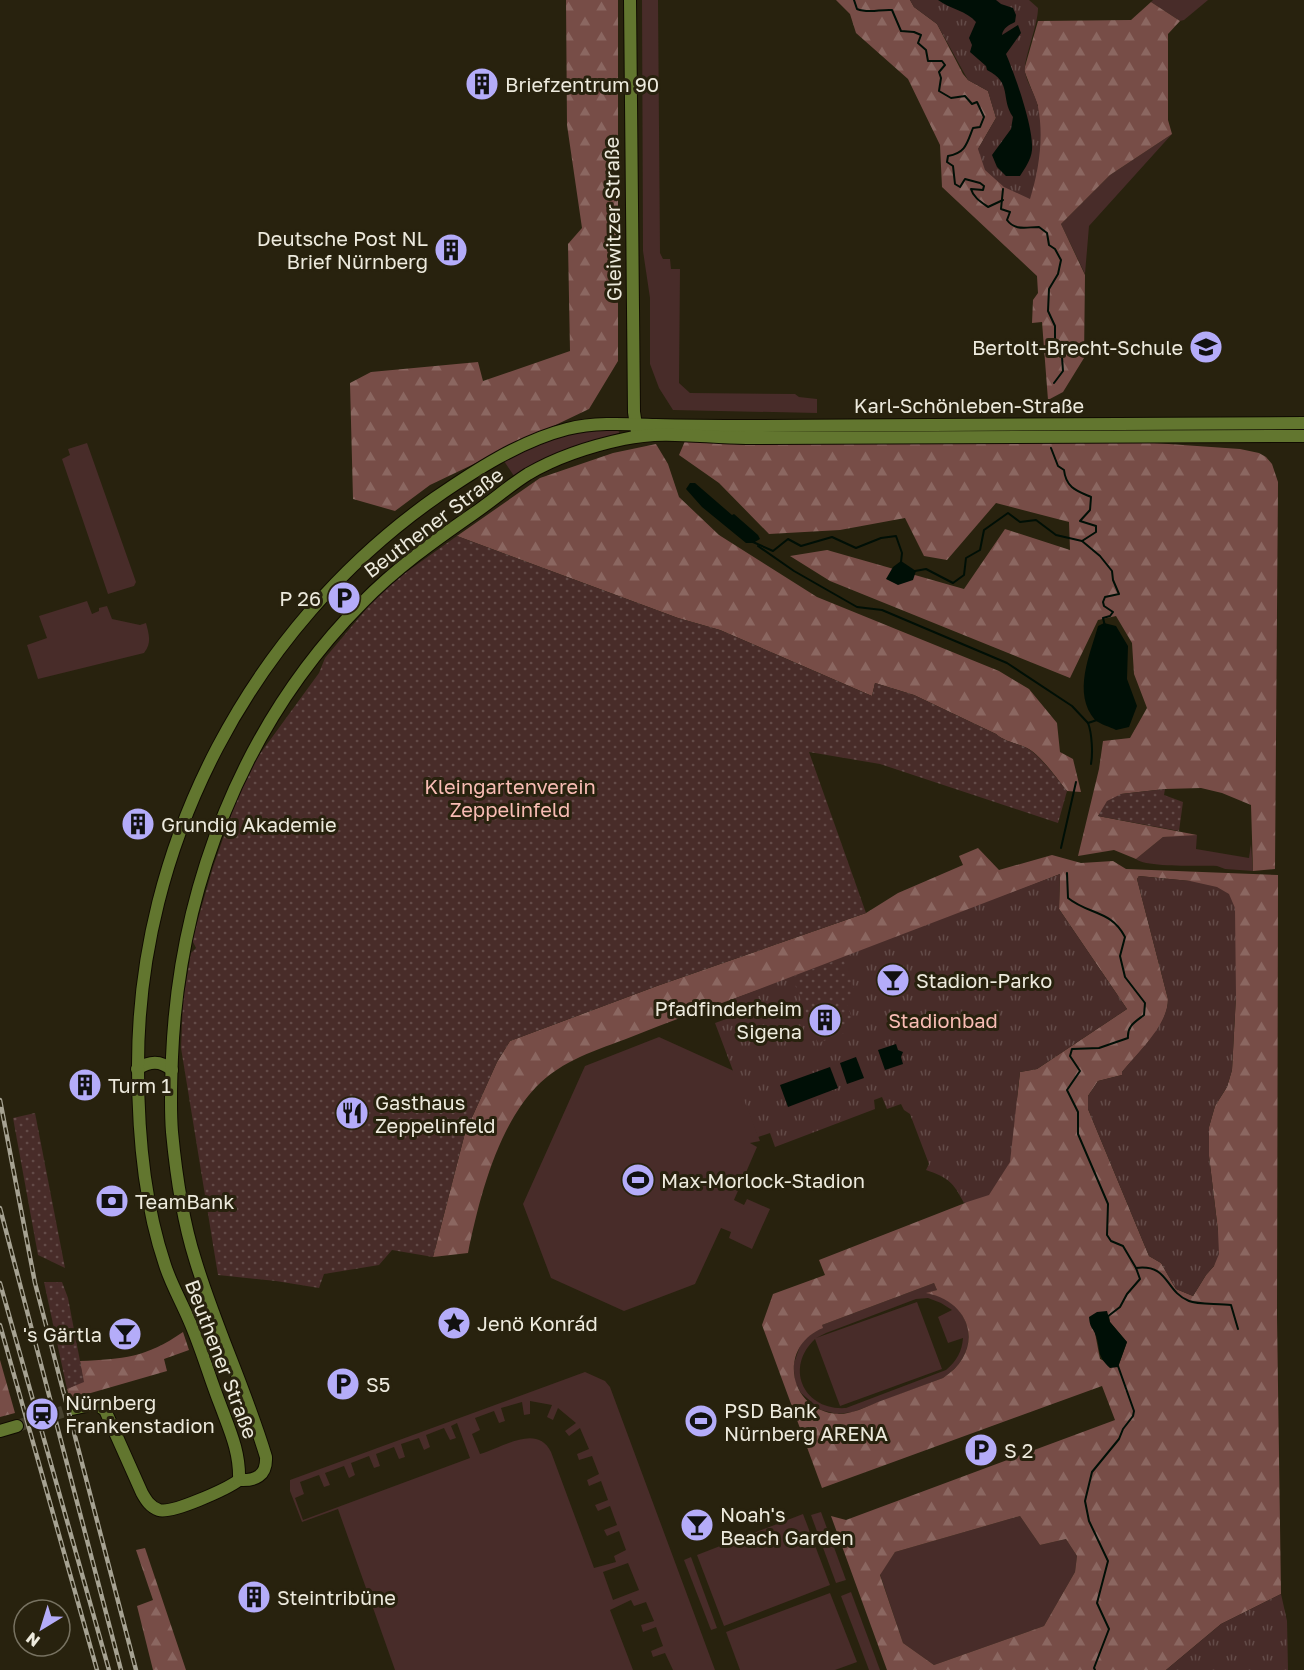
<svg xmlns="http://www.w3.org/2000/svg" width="1304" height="1670" viewBox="0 0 1304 1670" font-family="'Golos Text',sans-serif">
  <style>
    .grass { fill: #482c29; fill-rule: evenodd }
    .forest { fill: url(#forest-firs); fill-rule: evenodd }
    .park { fill: url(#park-tufts) }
    .garden { fill: url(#garden-dots) }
    .water { fill: #000f06 }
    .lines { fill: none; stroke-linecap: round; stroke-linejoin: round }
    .stream { stroke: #000f06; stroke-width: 2 }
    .major-tunnel { stroke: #46402d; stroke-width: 12; stroke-dasharray: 12 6; stroke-linecap: butt }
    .major-casing { stroke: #100b00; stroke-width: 14 }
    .major { stroke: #62762f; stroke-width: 12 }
    .rail-casing { stroke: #a6a292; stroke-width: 4.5 }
    .rail { stroke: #28220e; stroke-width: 2; stroke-dasharray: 7; stroke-linecap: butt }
    .labels { text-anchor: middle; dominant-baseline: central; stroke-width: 6; stroke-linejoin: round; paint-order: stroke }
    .poi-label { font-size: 20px; fill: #edeadd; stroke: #28220e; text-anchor: start }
    .street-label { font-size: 20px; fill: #edeadd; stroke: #28220e }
    .park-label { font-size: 20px; fill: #f8bcb4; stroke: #28220e }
  </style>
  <defs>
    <pattern id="forest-firs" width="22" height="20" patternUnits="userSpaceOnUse" patternTransform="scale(1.5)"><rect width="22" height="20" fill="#774d47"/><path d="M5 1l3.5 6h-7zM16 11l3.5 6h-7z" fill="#8b6761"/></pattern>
    <pattern id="park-tufts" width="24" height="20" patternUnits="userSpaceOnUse" patternTransform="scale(1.5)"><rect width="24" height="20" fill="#482c29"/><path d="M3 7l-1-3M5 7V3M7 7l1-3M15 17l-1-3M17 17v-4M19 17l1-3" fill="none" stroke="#634b48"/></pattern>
    <pattern id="garden-dots" width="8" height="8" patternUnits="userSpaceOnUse" patternTransform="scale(1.5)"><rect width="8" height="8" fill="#482c29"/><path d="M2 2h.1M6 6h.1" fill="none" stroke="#634b48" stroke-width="1.8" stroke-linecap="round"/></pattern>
  </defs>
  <rect width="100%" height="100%" fill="#28220e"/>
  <g class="grass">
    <path d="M642,0H658L660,253L663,259H670L671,269H680L679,383L690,393L795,394L799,397L817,399V413L673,410L659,388L650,364V298L643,251Z"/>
    <path d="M1153,0H1208L1184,20L1180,21L1151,2Z"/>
    <path d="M1172,134L1089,226L1085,274L1061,224L1110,175Z"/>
    <path d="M618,427L619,433L570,448L516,479L504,461L541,443L567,433Z"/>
    <path d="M87,443L136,582L134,586L108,594L62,459L70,455L68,449Z"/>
    <path d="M87,601L92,614L99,611V608L107,606L112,619L140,625L146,623C149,635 152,643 144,653L38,679L27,645L47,638L39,616Z"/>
    <path d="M1180,835H1197L1196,849L1249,858L1251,844L1253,871L1225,869L1217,866C1201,865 1147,868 1136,859L1163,837Z"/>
    <path d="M659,1037L734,1071L760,1141L750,1143L757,1147L734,1200L744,1205L747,1199L770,1209L752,1249L729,1238L731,1232L721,1228L695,1284L624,1311L551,1278L523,1204L585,1066Z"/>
    <path d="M934,1283L937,1290L928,1293C975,1303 983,1353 943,1378L853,1412L837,1414L821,1410L801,1393L795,1382L794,1371V1363L800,1346L806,1338L819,1329L822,1325ZM928,1298L941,1303L952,1310L938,1317L948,1343L963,1338C962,1351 957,1361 946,1370L846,1408C804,1411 784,1368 815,1339L840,1406L942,1369L917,1302L816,1338L826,1333L916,1299Z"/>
    <path d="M585,1372L605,1381L610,1387L715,1670H673L665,1653L653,1657L651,1651L663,1646L656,1627L643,1632L641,1625L654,1621L646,1602L634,1606L631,1600L610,1610L633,1670H395L338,1509L302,1522L290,1491V1480ZM530,1401L552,1405L547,1417L553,1420L558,1408L576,1423L565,1431L569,1436L580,1428L589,1449L577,1454L579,1460L592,1456L599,1474L587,1480L589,1486L601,1481L608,1500L595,1505L598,1511L610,1506L617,1525L604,1530L607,1536L619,1531L626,1550L614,1556L616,1562L594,1568L551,1452C537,1423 502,1448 480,1454L472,1434L480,1430L475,1418L494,1411L499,1423L505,1421L501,1408L522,1402L524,1415L530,1414ZM457,1423L470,1458L303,1520L295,1498L304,1494L300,1482L319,1475L324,1487L330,1485L325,1473L344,1466L349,1478L355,1475L351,1463L369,1456L374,1468L380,1466L376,1454L394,1447L399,1459L405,1457L401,1444L419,1438L424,1450L430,1447L426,1435L444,1428L450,1440L456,1438L451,1426ZM628,1563L639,1590L613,1600L603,1572Z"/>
    <path d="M821,1512L846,1580L836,1583L811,1515Z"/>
    <path d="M803,1514L830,1585L724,1626L697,1555Z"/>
    <path d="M1020,1516L1040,1545L1066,1539L1077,1556L1075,1572L1044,1626L934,1665L903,1643L880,1574L895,1552Z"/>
    <path d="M691,1557L717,1628L711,1630L684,1560Z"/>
    <path d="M851,1592L880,1670H869L841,1596Z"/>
    <path d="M830,1593L857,1662L835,1670H740L726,1632Z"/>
  </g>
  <g class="forest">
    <path d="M566,0H618V361L589,409L430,485L395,511L353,499L350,383L371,372L478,362L483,381L570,351L568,244L582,228L567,125Z"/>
    <path d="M836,0H910L914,7L937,24L963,74L968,80L988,91L996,118L978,149L1038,106L1024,70L1038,21L1131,20L1151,2L1180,21L1168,34V120L1172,134L1110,175L1061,224L1085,275L1084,358L1063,392L1048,400L1042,322L1032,323L1033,300L1038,293L1037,276L942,187L940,145L908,79L856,33L850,14Z"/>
    <path d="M685,441L750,445L855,442L1154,443L1240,449L1259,453L1266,457L1272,464L1278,482L1275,869L1253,871L1251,805L1222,793L1201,788L1165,789L1121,794L1098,816L1197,835L1163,837L1136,859L1114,850L1078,856L1099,769L1103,741L1130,738L1147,708L1134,674L1132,643L1116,616L1098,620L1070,678L830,581L790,556L827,550L964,589L1005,529L1070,550L1069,522L996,503L947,560L924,556L905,518L840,530L769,534L719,483L679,455Z"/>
    <path d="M656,444L668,464L679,497L719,535L817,597L999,671L1029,689L1057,723L1060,752L1073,759L1081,792L1067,791C1057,779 1041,755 1027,748C1017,743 1005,742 996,734L914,695L875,683L872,696L720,630L678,618L457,536L540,478L613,453Z"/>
    <path d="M978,848L999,870L1052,855L1081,863L1113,861L1126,869L1278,875L1277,1317L1281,1594L1221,1624L1166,1670H887L831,1516L846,1520L1115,1420L1102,1386L822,1488L762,1325L773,1294L825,1275L819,1260L965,1203L1017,1099L1020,1072L1037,1069L1127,1009L1059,909L1060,874C951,917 843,961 733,999C699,1011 665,1023 631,1037C597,1050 562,1060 536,1087C497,1128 479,1199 468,1253L433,1257L465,1133L497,1062L510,1041L657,986L866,913L898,893L963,865L959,856ZM1139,876L1190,881L1236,996L1232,1070L1227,1087L1215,1106L1209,1127V1156L1218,1231L1214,1266L1206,1275L1193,1296L1176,1289L1161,1263L1149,1256L1088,1109V1096L1098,1081L1122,1075V1072C1139,1051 1168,1027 1168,999L1137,879ZM934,1283L937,1290L926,1293C974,1302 984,1352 943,1378C921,1386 900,1394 878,1402C866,1407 852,1414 839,1414C789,1412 776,1347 823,1328L822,1325ZM1109,1315L1110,1322L1127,1342L1118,1367L1100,1359L1095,1333ZM1020,1516L1040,1545L1066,1539L1077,1556L1075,1572L1044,1626L934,1665L903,1643L880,1575L895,1552Z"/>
    <path d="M183,1332L189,1350L164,1359L167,1371L70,1399L67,1389L83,1381L80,1361C124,1359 145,1358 183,1332Z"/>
    <path d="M0,1360L15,1413L0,1417Z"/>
    <path d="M145,1548L186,1670H153L137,1606L153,1600L136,1550Z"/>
  </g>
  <g class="park">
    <path d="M910,0H1029L1038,8C1038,26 1023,60 1025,72C1027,84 1036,95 1038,107C1044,137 1039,170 1030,199L1004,187L985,170L978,149L996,118L988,91L968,80L937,24L914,7Z"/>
    <path d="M1060,874L1059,909L1127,1009L1037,1069L1020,1072L1010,1162L989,1195L964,1203C953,1182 949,1178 926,1170L929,1164L910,1114L904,1110L901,1104L887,1109L882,1097L874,1100L875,1109L775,1147L770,1133L758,1137L715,1023L732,1017L736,1007L733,999Z"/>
    <path d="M1139,876L1190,881L1217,887L1229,894L1235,908L1236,996L1232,1070L1227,1087L1215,1106L1209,1127V1156L1218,1231L1219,1254L1214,1266L1206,1275L1193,1296L1176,1289L1161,1263L1149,1256L1088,1109V1096L1098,1081L1122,1075V1072C1138,1052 1168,1025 1168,999L1137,879Z"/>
    <path d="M1281,1594L1287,1621L1288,1670H1166L1221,1624Z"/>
  </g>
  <g class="garden">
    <path d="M457,536L678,618L720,630L872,696L875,683L914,695L996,734C1005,742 1017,743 1027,748C1041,756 1057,779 1067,791L1058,823L880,764L809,752L866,913L657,986L510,1041L497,1062L465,1133L433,1257L392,1250L379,1265L324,1274L319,1288L276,1281L218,1275L181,1048L183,1000L191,953L196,948L192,940L213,867L246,773L319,673L325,658L384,588Z"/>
    <path d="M1165,789L1164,795L1183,802L1179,831L1098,816L1107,801L1121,794Z"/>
    <path d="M843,958L856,995L845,999L852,1018L846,1020L848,1025L845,1027L847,1032L818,1043L792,977Z"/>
    <path d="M35,1113L65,1268L38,1255L13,1118Z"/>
    <path d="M44,1282H62L68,1298L84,1382L67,1389Z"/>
  </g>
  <g class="water">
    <path d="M938,0H996L1001,4L1013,8L1016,15L1015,22C1009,25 1003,28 1002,35L1018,25L1021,33L1006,54C1015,75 1034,128 1032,150C1031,160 1025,168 1020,176H1006L997,167L992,155L1011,129L1013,117C1000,98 1013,83 987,70L986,66L970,52L972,45L969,38L976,22C967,11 950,9 938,0Z"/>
    <path d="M690,483H695L732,515L734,514L758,535L760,539L753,543H746L702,507L686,489Z"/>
    <path d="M901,561L916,571L913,580L898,585L886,579L893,567Z"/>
    <path d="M1104,623L1116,626L1128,646L1127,679L1137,706L1129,727L1116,730C1110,727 1100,724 1095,720C1072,693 1090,655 1098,626Z"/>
    <path d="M896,1044L898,1050L903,1052L901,1057L903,1064L885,1070L878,1050Z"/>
    <path d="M856,1057L864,1078L847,1084L840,1063Z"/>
    <path d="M830,1067L838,1088L788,1107L780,1085Z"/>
    <path d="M1107,1311L1110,1322L1127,1342L1118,1367L1110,1368C1096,1355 1101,1351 1096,1336C1093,1327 1090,1329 1089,1317L1097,1312Z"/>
  </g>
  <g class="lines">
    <g class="stream">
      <path d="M854,0L857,9C869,14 880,9 892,10L901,31L914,32L921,35L918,43L926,50L928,61H942L945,65L939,72L941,78L939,91L951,98L965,96L972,104L977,102L984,117L980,127L973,128C967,143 966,153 948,156L947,162L953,166L955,184L960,187L965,179L980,183L984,186L983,190L971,189C973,197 981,202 988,207L1003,200"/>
      <path d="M1003,189L1001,209L1010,212L1007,220C1015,231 1026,227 1039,227L1047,233L1049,245L1055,249L1061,260L1058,274L1049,289L1048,311L1055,326V344L1062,357L1063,371L1054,383"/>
      <path d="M1051,448L1058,466L1064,470C1066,488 1077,491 1091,497L1090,510L1080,521L1096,526V532L1082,541"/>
      <path d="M753,542L773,551L788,539L801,546L832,537L856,548L881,538L896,536L902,553L901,562"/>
      <path d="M758,546L794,571L857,607L882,610L1007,663L1072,706L1088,723"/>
      <path d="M915,571L926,569L953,583L964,575L966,558L980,550L984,530L1008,513L1020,522L1036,520L1056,535L1082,541L1100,556L1112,571L1113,580L1119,594L1105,597L1103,602L1104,606L1113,612L1110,616L1103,618L1105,626"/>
      <path d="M1091,764C1093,754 1092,733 1088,723L1097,720"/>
      <path d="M1061,848L1076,782"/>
      <path d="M1067,873L1068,898C1089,915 1111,910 1125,937L1120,956L1125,977L1145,1003L1144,1015C1135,1022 1127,1026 1128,1038L1099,1048L1072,1049L1070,1056L1080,1071L1067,1090L1078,1112V1134L1108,1204L1107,1235L1111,1241L1123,1246L1136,1268L1140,1279L1127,1294L1120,1307L1107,1317"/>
      <path d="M1136,1268C1170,1264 1164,1291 1189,1301C1198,1305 1219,1303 1231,1305L1238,1329"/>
      <path d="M1095,1670L1094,1668L1109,1629L1097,1603L1108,1561L1089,1521L1085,1501L1092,1472L1119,1439L1123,1429L1133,1416L1134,1411L1118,1366"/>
    </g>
    <path class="major-tunnel" d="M17,1426L72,1409"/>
    <defs>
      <g id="major">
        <path d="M630,0L634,412L637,432"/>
        <path d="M137,1069C150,1061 160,1060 172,1070"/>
        <path d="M72,1409L96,1404L105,1410L142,1493C146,1500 150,1507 159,1510C172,1514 227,1489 239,1480"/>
        <path d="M0,1431L17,1426"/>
        <path d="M239,1480C240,1452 230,1431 220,1404C209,1376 201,1347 189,1320C181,1301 171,1284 165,1265C144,1203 138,1133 138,1068C137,844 252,627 435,498C474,471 520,441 567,429C596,422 626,424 656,425C689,426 723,426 756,426C938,424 1121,424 1304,423"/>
        <path d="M239,1480C255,1481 267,1476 266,1457C246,1390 215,1326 195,1259C182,1218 176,1174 172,1132C170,1107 171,1082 172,1057C179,889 242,724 362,603C395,569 434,541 473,514C492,501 509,486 528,474C557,457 591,446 624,439C664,430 705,438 746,438L1304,436"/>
      </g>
    </defs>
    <use href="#major" class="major-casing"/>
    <use href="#major" class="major"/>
    <defs>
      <g id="rail">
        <path d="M0,1100L35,1283L136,1670"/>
        <path d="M0,1208L121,1670"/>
        <path d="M0,1283L109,1670"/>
        <path d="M0,1325L97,1670"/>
      </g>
    </defs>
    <use href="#rail" class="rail-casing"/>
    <use href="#rail" class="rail"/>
  </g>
  <defs>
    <symbol id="building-disc" viewBox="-11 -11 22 22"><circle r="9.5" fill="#b4acf9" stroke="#28220e"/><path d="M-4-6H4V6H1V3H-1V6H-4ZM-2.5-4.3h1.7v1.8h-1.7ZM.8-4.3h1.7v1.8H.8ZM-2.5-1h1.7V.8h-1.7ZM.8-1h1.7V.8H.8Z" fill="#111"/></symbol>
    <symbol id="school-disc" viewBox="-11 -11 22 22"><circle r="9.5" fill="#b4acf9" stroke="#28220e"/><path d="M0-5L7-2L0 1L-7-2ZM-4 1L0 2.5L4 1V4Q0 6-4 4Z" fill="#111"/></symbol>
    <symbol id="parking-disc" viewBox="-11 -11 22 22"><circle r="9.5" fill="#b4acf9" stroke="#28220e"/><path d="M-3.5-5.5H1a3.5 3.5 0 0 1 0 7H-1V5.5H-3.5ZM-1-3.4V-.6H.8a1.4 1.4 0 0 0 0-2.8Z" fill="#111"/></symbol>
    <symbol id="bar-disc" viewBox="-11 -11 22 22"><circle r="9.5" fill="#b4acf9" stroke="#28220e"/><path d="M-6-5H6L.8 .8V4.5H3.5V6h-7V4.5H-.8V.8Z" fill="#111"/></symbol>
    <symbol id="restaurant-disc" viewBox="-11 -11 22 22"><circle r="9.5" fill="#b4acf9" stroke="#28220e"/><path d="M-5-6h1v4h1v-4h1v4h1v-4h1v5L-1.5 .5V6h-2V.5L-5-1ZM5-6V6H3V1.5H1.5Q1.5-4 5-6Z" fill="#111"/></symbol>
    <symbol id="stadium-disc" viewBox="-11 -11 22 22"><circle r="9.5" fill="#b4acf9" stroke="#28220e"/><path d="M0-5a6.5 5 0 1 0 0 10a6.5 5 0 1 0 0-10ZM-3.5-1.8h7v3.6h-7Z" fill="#111"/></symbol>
    <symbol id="bank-disc" viewBox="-11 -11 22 22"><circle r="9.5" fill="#b4acf9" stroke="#28220e"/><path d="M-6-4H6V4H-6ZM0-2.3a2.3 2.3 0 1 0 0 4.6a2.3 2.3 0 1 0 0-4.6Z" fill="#111"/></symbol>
    <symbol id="sight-disc" viewBox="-11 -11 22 22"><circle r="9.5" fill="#b4acf9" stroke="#28220e"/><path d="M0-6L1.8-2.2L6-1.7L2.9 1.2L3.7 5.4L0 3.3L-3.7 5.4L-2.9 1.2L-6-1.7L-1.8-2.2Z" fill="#111"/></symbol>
    <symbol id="station-disc" viewBox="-11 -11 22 22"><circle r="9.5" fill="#b4acf9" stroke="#28220e"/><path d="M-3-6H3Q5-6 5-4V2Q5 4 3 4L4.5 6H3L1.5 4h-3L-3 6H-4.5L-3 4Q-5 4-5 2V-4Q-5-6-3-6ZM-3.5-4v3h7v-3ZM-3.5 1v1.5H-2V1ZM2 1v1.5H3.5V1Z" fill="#111"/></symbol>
  </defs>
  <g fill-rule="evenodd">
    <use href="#building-disc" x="463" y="65" width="38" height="38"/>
    <use href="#building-disc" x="432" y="231" width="38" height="38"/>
    <use href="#school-disc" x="1187" y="328" width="38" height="38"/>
    <use href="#parking-disc" x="325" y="579" width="38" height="38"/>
    <use href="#building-disc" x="119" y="805" width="38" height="38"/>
    <use href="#bar-disc" x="874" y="961" width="38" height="38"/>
    <use href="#building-disc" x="806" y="1001" width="38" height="38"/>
    <use href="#building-disc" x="66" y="1066" width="38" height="38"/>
    <use href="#restaurant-disc" x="333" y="1094" width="38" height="38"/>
    <use href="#stadium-disc" x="619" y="1161" width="38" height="38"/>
    <use href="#bank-disc" x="93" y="1182" width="38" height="38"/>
    <use href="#sight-disc" x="435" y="1304" width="38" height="38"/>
    <use href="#bar-disc" x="106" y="1315" width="38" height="38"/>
    <use href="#parking-disc" x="324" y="1365" width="38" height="38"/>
    <use href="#station-disc" x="23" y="1395" width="38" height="38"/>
    <use href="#stadium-disc" x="682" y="1402" width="38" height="38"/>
    <use href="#parking-disc" x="962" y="1431" width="38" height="38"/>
    <use href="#bar-disc" x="678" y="1506" width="38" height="38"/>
    <use href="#building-disc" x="235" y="1578" width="38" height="38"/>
  </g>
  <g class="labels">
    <g class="poi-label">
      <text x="505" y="84">Briefzentrum 90</text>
      <text x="428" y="238" text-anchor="end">Deutsche Post NL<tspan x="428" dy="23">Brief Nürnberg</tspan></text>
      <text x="1183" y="347" text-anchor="end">Bertolt-Brecht-Schule</text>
      <text x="321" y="598" text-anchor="end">P 26</text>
      <text x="161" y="824">Grundig Akademie</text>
      <text x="916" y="980">Stadion-Parko</text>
      <text x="802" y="1008" text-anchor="end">Pfadfinderheim<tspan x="802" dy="23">Sigena</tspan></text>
      <text x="108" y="1085">Turm 1</text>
      <text x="375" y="1102">Gasthaus<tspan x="375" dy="23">Zeppelinfeld</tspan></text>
      <text x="661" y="1180">Max-Morlock-Stadion</text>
      <text x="135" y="1201">TeamBank</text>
      <text x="477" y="1323">Jenö Konrád</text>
      <text x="102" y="1334" text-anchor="end">'s Gärtla</text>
      <text x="366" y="1384">S5</text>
      <text x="65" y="1402">Nürnberg<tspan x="65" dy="23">Frankenstadion</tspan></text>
      <text x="724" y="1410">PSD Bank<tspan x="724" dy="23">Nürnberg ARENA</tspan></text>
      <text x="1004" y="1450">S 2</text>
      <text x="720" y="1514">Noah's<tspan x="720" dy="23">Beach Garden</tspan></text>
      <text x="277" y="1597">Steintribüne</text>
    </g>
    <g class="street-label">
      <text transform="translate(612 219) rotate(-91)">Gleiwitzer Straße</text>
      <text x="969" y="405">Karl-Schönleben-Straße</text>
      <text transform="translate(433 522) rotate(-37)">Beuthener Straße</text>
      <text transform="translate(222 1359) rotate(69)">Beuthener Straße</text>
    </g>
    <g class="park-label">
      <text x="510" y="786">Kleingartenverein<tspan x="510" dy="23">Zeppelinfeld</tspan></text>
      <text x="943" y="1020">Stadionbad</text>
    </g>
  </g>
  <g transform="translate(42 1628) rotate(218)"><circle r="28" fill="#28220e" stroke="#777261" stroke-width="1.5"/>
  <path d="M0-4.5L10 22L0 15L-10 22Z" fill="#b4acf9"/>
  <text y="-9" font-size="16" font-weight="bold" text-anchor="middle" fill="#edeadd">N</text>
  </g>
</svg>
